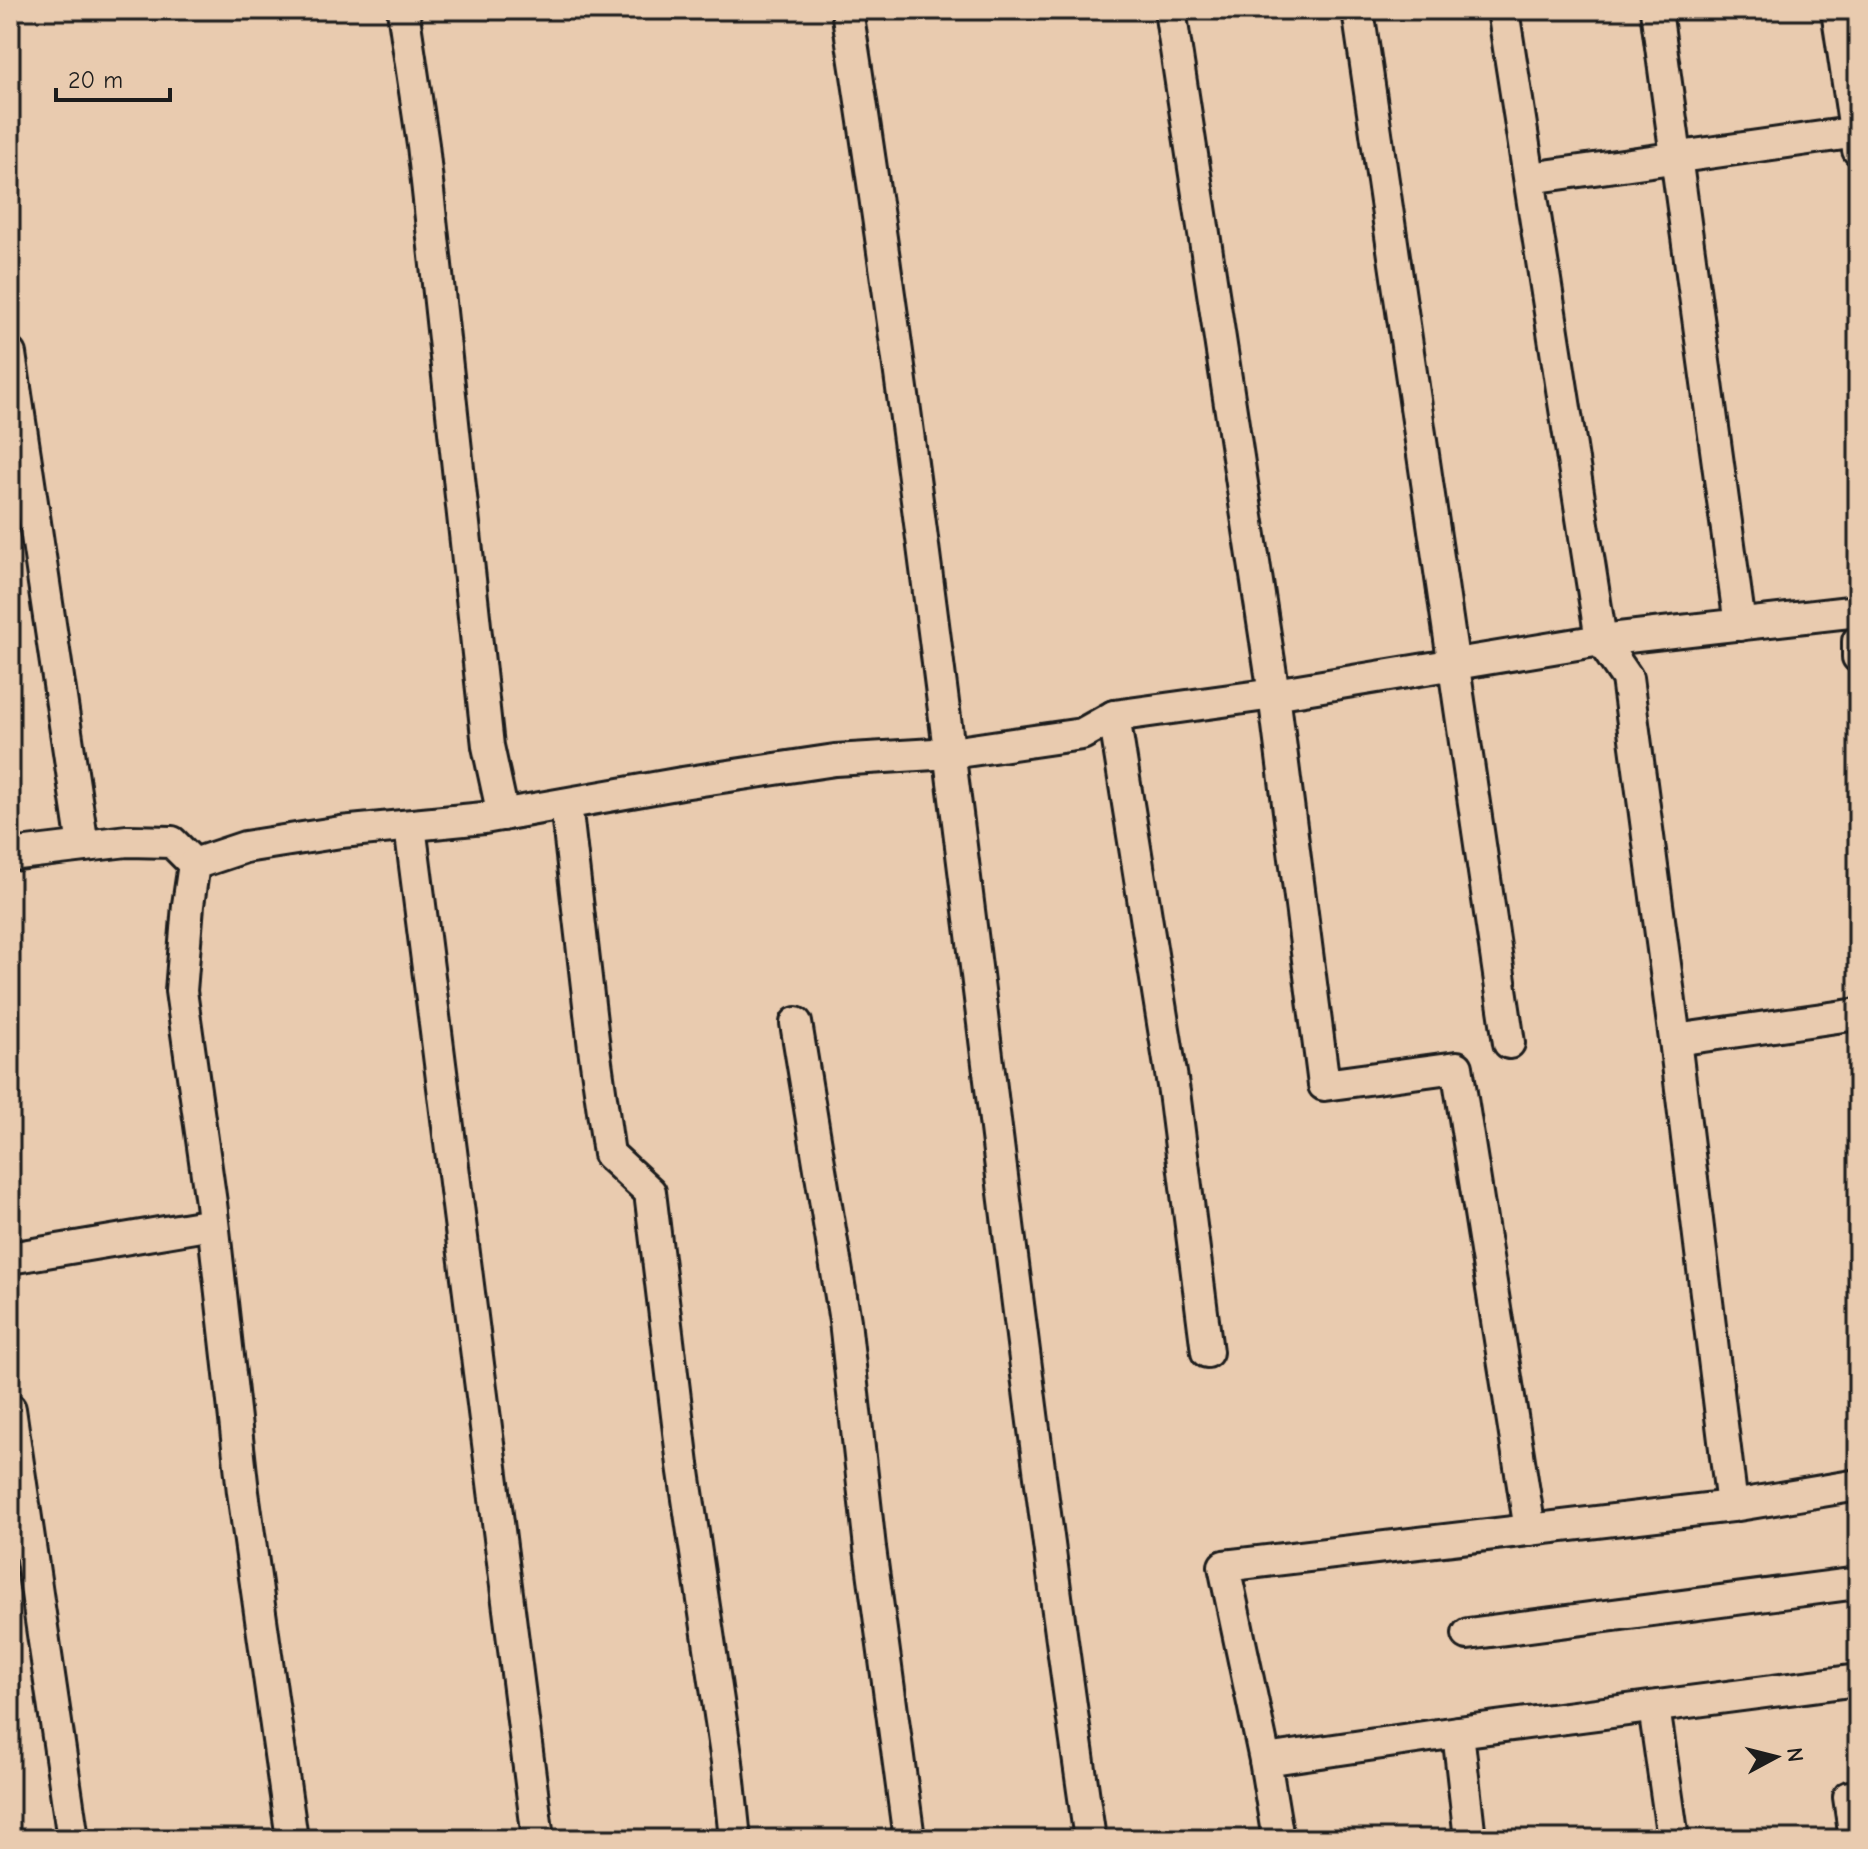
<svg xmlns="http://www.w3.org/2000/svg" width="1868" height="1849" viewBox="0 0 1868 1849" font-family="'Comic Neue',sans-serif">
  <style>
    .lines { fill: none; stroke-linecap: round; stroke-linejoin: round }
    .minor-casing { stroke: #1c1c1c; stroke-width: 36 }
    .minor { stroke: #e9cbaf; stroke-width: 30 }
  </style>
  <rect width="100%" height="100%" fill="#e9cbaf"/>
  <filter id="ink" filterUnits="userSpaceOnUse"><feTurbulence type="fractalNoise" baseFrequency=".0125" numOctaves="2"/><feDisplacementMap in="SourceGraphic" scale="16" xChannelSelector="R" yChannelSelector="G"/><feConvolveMatrix kernelMatrix="1 2 1 2 8 2 1 2 1" color-interpolation-filters="sRGB"/></filter>
  <g filter="url(#ink)">
    <g class="lines">
      <defs>
        <g id="minor">
          <path d="M403,10L423,145L488,746L503,815"/>
          <path d="M847,10C942,618 1001,1230 1090,1839"/>
          <path d="M1170,10L1274,694L1324,1085L1457,1067L1530,1530"/>
          <path d="M1358,10L1509,1043"/>
          <path d="M1503,10L1601,640L1627,678L1675,1040L1732,1506"/>
          <path d="M1656,10L1740,625"/>
          <path d="M1837,10L1858,150"/>
          <path d="M1530,178L1858,132"/>
          <path d="M10,354L83,846"/>
          <path d="M1858,641V657"/>
          <path d="M1114,716L1174,1092L1207,1352"/>
          <path d="M566,804L594,1048L609,1154L650,1192L683,1465L727,1762L735,1839"/>
          <path d="M410,826L538,1839"/>
          <path d="M10,855L127,841L172,842L194,864"/>
          <path d="M796,1023L845,1321L870,1548L909,1839"/>
          <path d="M1675,1040L1858,1014"/>
          <path d="M10,1258L213,1224"/>
          <path d="M10,1409L73,1839"/>
          <path d="M1468,1634L1858,1583"/>
          <path d="M1654,1707L1673,1839"/>
          <path d="M1265,1760L1224,1566L1732,1506L1858,1485"/>
          <path d="M1849,1797L1855,1839"/>
          <path d="M292,1839L243,1492L211,1203L181,991L188,905L194,864L245,847L341,832L484,818L682,783L835,760L951,753L1082,734L1114,716L1274,694L1601,640L1858,611"/>
          <path d="M1278,1839L1265,1760L1458,1732"/>
          <path d="M1470,1839L1458,1732L1858,1680"/>
        </g>
      </defs>
      <use href="#minor" class="minor-casing"/>
      <use href="#minor" class="minor"/>
    </g>
  </g>
  <rect width="1868" height="1849" fill="none" stroke="#e9cbaf" stroke-width="40"/>
  <rect x="20" y="20" width="1828" height="1809" fill="none" stroke="#1c1c1c" stroke-width="3" filter="url(#ink)"/>
  <g transform="translate(1776 1757) rotate(83)" stroke="#e9cbaf" stroke-width="6" paint-order="stroke">
  <path d="M0-6L14 30L0 20L-14 30Z" fill="#1c1c1c"/>
  <text y="-12" font-size="22" font-weight="bold" text-anchor="middle" fill="#1c1c1c">N</text>
  </g>
  <path d="M56 88v12h114v-12" fill="none" stroke="#1c1c1c" stroke-width="4"/>
  <text x="68" y="88" font-size="24" fill="#1c1c1c" stroke="#e9cbaf" stroke-width="6" paint-order="stroke">20 m</text>
</svg>
